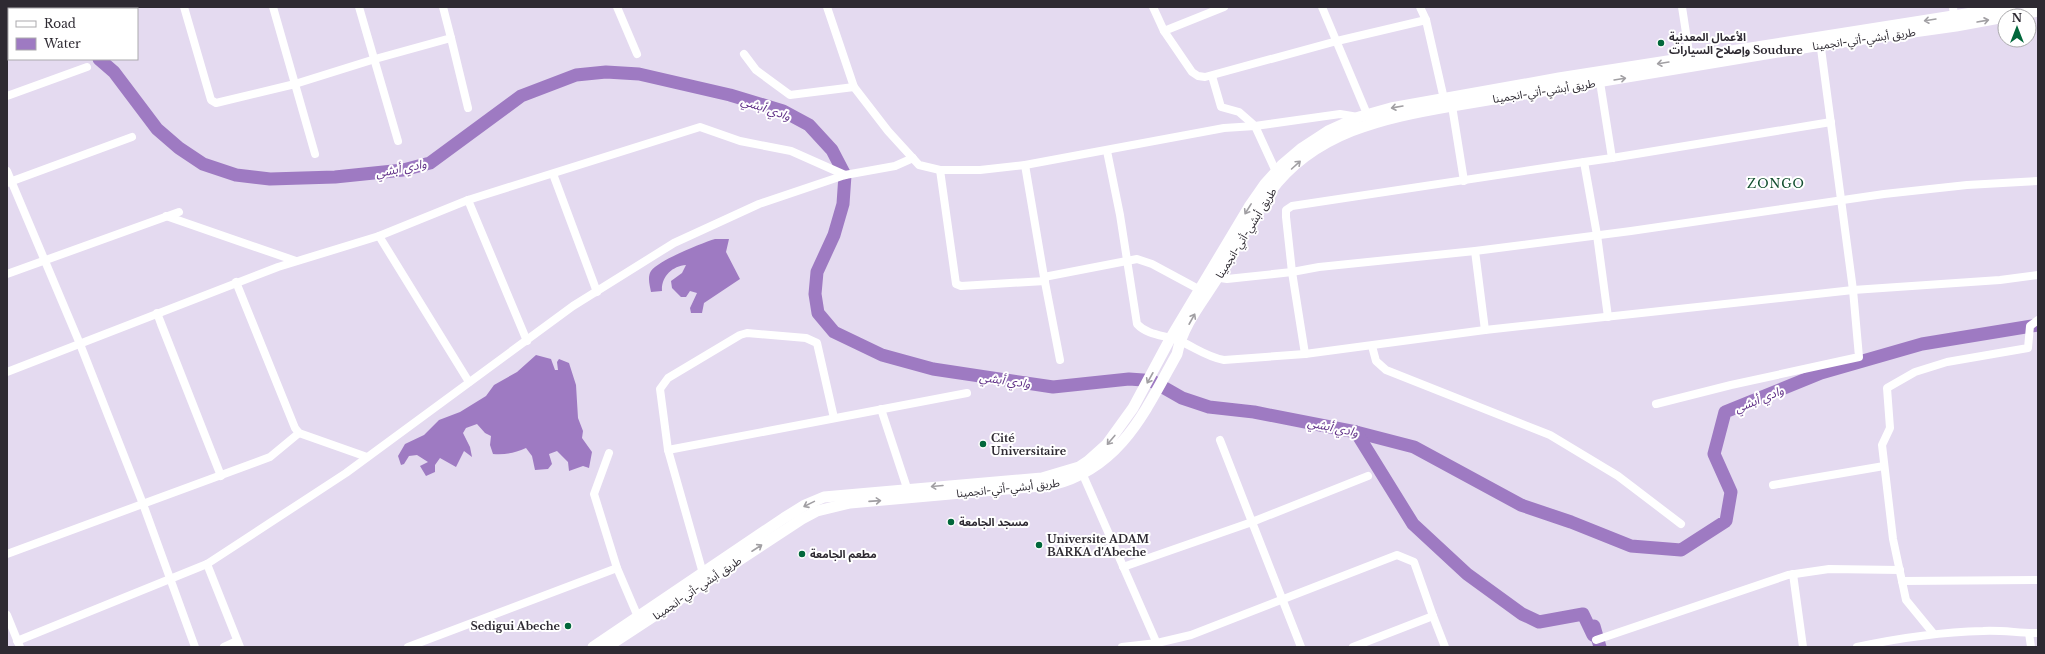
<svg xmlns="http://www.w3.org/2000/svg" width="2045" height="654" viewBox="0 0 2045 654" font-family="'Libre Baskerville','Noto Sans Arabic',serif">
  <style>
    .water { fill: #9e7ac2 }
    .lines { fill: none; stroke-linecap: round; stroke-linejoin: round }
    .river { stroke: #9e7ac2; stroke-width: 13 }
    .minor { stroke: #fff; stroke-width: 8 }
    .highway { stroke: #fff; stroke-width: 11 }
    .oneway { stroke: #a19fa3 }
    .poi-dot { fill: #01673b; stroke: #fff; stroke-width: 1.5 }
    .labels { text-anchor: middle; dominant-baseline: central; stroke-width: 4; stroke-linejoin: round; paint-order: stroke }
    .poi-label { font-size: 11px; font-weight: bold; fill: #2e2a32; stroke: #fff; text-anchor: start }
    .street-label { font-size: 11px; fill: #2e2a32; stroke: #fff }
    .water-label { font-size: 12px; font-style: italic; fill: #603087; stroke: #fff }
    .neighbourhood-label { font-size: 12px; letter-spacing: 1px; fill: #134f30; stroke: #fff }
  </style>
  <rect width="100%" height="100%" fill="#e4daf0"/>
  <g class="water">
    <path d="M715,239H729L726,252L740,279L704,303L702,313H691L690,308L697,293L690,291L686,297H681L672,288L671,281L682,273L686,265C672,266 661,277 662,291L651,292C650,286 647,277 651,271C659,260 702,243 715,239Z"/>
    <path d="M536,355L551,359L555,370H558L557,362L559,359L569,363L576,385L578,418L583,431L582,438L592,452L589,468L583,466L569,471L568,462L557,451L549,454L552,464L548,469L535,470L532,456L526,448C514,453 505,455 493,454L490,445L491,436L485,433L477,424L466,428L463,433L470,447L472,457L464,451L456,467L440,458L435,465V472L426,476L420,466L428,462L417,455L409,456L404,464L401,465L398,456L405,444L424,435L439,420L460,412L486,396L494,385L517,372Z"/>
  </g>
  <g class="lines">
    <g class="river">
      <path d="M32,7L35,9"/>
      <path d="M99,59L114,72L157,129L179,148L203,164L236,175L270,179L335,177L403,170L430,163L521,96L576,75L606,72L639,74L730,95L783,111L809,125L832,150L845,175L843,204L834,235L817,272L815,294L818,313L834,332L882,355L933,369L1053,387L1129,379L1143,380L1154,382L1182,398L1209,407L1254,412L1356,432L1414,447L1521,505L1571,522L1631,546L1681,550L1726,521L1731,492L1714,454L1725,412L1821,373L1922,344L2038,325"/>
      <path d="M1356,432L1413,524L1467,574L1522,614L1539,622L1583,614L1593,635"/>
      <path d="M1594,626L1600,647"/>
    </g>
    <g class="minor">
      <path d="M184,7L211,100L216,103L295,84L375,59L451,38L443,7"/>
      <path d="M273,7L315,154"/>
      <path d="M359,7L398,141"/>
      <path d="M617,7L637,54"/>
      <path d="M827,7L854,87L888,131L919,165L940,170H980L1025,165L1224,128L1255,126L1278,176"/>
      <path d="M1153,7L1164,31L1224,7"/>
      <path d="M1322,7L1367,114"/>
      <path d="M1420,7L1426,20"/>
      <path d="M1682,7L1690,59"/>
      <path d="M1953,7L1954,16"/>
      <path d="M1164,31L1192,72L1198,76L1205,77L1337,41L1426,20L1444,99"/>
      <path d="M451,38L468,108"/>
      <path d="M744,54L756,70L790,95L854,87"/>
      <path d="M1212,76L1221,107L1239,112L1255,126L1340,114L1358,117"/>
      <path d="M1600,82L1612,158L1584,162L1597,235L1608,317"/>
      <path d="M7,96L87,67"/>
      <path d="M1452,106L1464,181"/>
      <path d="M1107,151L1120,215L1137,324C1148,336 1166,335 1180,341C1196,348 1207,357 1224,360L1305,354"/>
      <path d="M1612,158L1831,122"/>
      <path d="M1584,162L1292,206L1286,210V217L1292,272L1305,354L1485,330L1853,290L1820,41"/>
      <path d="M1025,165L1044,277L1137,259L1152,264L1204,292"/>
      <path d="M940,170L956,284L961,286L1045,281"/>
      <path d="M7,171L80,344L143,504L195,647"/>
      <path d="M553,174L597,292"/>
      <path d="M7,183L132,137"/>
      <path d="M468,200L527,341"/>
      <path d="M166,216L296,261"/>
      <path d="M379,236L469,382"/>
      <path d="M1475,251L1485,330"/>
      <path d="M7,274L179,212"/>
      <path d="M1044,277L1060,360"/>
      <path d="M1214,277L1227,279L1292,272L1319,267L1475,251L1631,231L1884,194L1967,185L2038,181"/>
      <path d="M236,282L295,428L299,433L367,457"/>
      <path d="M157,313L221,476L161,324Z"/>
      <path d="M1372,346L1376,361L1386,370L1550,435L1618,476L1681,524"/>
      <path d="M7,372L278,267L379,236L468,200L700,127L740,141L791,151L845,175"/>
      <path d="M1656,404L1731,385L1859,357L1853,290L2000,280L2038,275"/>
      <path d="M881,409L909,494"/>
      <path d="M1220,440L1252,522L1368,476"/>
      <path d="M668,450L660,389L668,378L740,335L747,333L806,338L817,343L834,418"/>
      <path d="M609,453L594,494L617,568L638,617"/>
      <path d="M1083,475L1158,646"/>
      <path d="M1773,485L1884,466"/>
      <path d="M7,554L270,457L299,433"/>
      <path d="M207,564L240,647"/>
      <path d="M1123,567L1252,522L1301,647"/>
      <path d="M1793,574L1803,647"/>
      <path d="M704,577L668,450L967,393"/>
      <path d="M1902,581L2038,580"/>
      <path d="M7,615L20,647"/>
      <path d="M1933,633L1906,600L1893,539L1882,445L1890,428L1887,388L1915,372L1947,362L2028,348L2030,326L2038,320"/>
      <path d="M2029,633L2031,647"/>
      <path d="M1596,640L1788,575L1829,569L1900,570"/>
      <path d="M17,641L207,564L346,473L573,306L674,243L759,204L845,175L895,166L913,158"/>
      <path d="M224,647L237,641"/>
      <path d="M408,647L617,568"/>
      <path d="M1122,647L1157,643L1191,635L1397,555L1414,562L1433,616"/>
      <path d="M1353,647L1433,616L1445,647"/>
      <path d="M1857,647C1899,638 1940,632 1983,631C2001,630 2019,633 2038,633"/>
    </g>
    <g class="highway">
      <path d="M2012,16L2038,11"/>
      <path d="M593,647L784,518L805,505L824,497L1042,478L1079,467L1088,461L1107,444L1133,408L1170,339L1249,207L1265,184L1282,165L1302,148L1328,131L1359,117L1391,108L1559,78L2010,7"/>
      <path d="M607,647L802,519L817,511L850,503L1052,485C1121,468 1145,411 1177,354C1183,323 1205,299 1221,272C1237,245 1252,217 1270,192C1314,132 1383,118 1452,106L1821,45L1956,26L2005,17"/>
    </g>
  </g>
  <defs><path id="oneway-shaft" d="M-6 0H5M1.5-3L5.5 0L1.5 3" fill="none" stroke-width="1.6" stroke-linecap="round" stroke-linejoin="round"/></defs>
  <g class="oneway">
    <use href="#oneway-shaft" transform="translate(1930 20) rotate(171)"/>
    <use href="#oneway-shaft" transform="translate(1983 21) rotate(-10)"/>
    <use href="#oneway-shaft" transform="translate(1663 63) rotate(171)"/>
    <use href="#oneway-shaft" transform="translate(1620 79) rotate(-9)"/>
    <use href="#oneway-shaft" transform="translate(1397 107) rotate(170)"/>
    <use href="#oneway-shaft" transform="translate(1296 165) rotate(-42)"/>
    <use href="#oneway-shaft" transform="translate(1248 209) rotate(122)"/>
    <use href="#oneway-shaft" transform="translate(1192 319) rotate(-61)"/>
    <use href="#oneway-shaft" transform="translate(1150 378) rotate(119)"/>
    <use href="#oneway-shaft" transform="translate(1111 440) rotate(130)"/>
    <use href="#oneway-shaft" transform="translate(937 486) rotate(175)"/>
    <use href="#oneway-shaft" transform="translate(875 501) rotate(-4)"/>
    <use href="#oneway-shaft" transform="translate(809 504) rotate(154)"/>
    <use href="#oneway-shaft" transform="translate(757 548) rotate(-33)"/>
  </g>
  <g class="poi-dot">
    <circle cx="1661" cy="43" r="4"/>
    <circle cx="983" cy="444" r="4"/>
    <circle cx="951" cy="522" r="4"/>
    <circle cx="1039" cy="545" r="4"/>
    <circle cx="802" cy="554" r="4"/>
    <circle cx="568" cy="626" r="4"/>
  </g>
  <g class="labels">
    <g class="poi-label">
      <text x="1669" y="37">الأعمال المعدنية<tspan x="1669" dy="13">وإصلاح السيارات Soudure</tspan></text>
      <text x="991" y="438">Cité<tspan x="991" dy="13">Universitaire</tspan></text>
      <text x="959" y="522">مسجد الجامعة</text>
      <text x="1047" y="539">Universite ADAM<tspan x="1047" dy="13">BARKA d'Abeche</tspan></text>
      <text x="810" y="554">مطعم الجامعة</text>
      <text x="560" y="626" text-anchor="end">Sedigui Abeche</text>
    </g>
    <g class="street-label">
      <text transform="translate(1864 39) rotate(-8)">طريق أبشي-أتي-انجمينا</text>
      <text transform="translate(1544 91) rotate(-9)">طريق أبشي-أتي-انجمينا</text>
      <text transform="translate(1246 233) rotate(-58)">طريق أبشي-أتي-انجمينا</text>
      <text transform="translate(1008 488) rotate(-6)">طريق أبشي-أتي-انجمينا</text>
      <text transform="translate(697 588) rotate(-34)">طريق أبشي-أتي-انجمينا</text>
    </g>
    <g class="water-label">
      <text transform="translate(766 108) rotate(19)">وادي أبشي</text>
      <text transform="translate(401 168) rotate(-11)">وادي أبشي</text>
      <text transform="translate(1005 380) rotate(8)">وادي أبشي</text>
      <text transform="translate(1759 399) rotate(-22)">وادي أبشي</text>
      <text transform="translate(1333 427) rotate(12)">وادي أبشي</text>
    </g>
    <g class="neighbourhood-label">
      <text x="1776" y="183">ZONGO</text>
    </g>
  </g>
  <rect width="2045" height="654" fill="none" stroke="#2e2a32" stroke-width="16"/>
  <rect x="8" y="8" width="130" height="52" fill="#ffffff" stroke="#abaaad"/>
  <rect x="16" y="21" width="20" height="6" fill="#ffffff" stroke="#abaaad"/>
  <text x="44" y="28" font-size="12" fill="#2e2a32">Road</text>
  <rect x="16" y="38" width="20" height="12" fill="#9e7ac2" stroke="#abaaad"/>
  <text x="44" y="48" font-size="12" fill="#2e2a32">Water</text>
  <g transform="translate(2017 28)"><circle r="19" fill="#ffffff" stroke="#abaaad"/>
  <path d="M0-3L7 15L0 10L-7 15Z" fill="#01673b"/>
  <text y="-6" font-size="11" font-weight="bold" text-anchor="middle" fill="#2e2a32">N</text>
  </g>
</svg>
